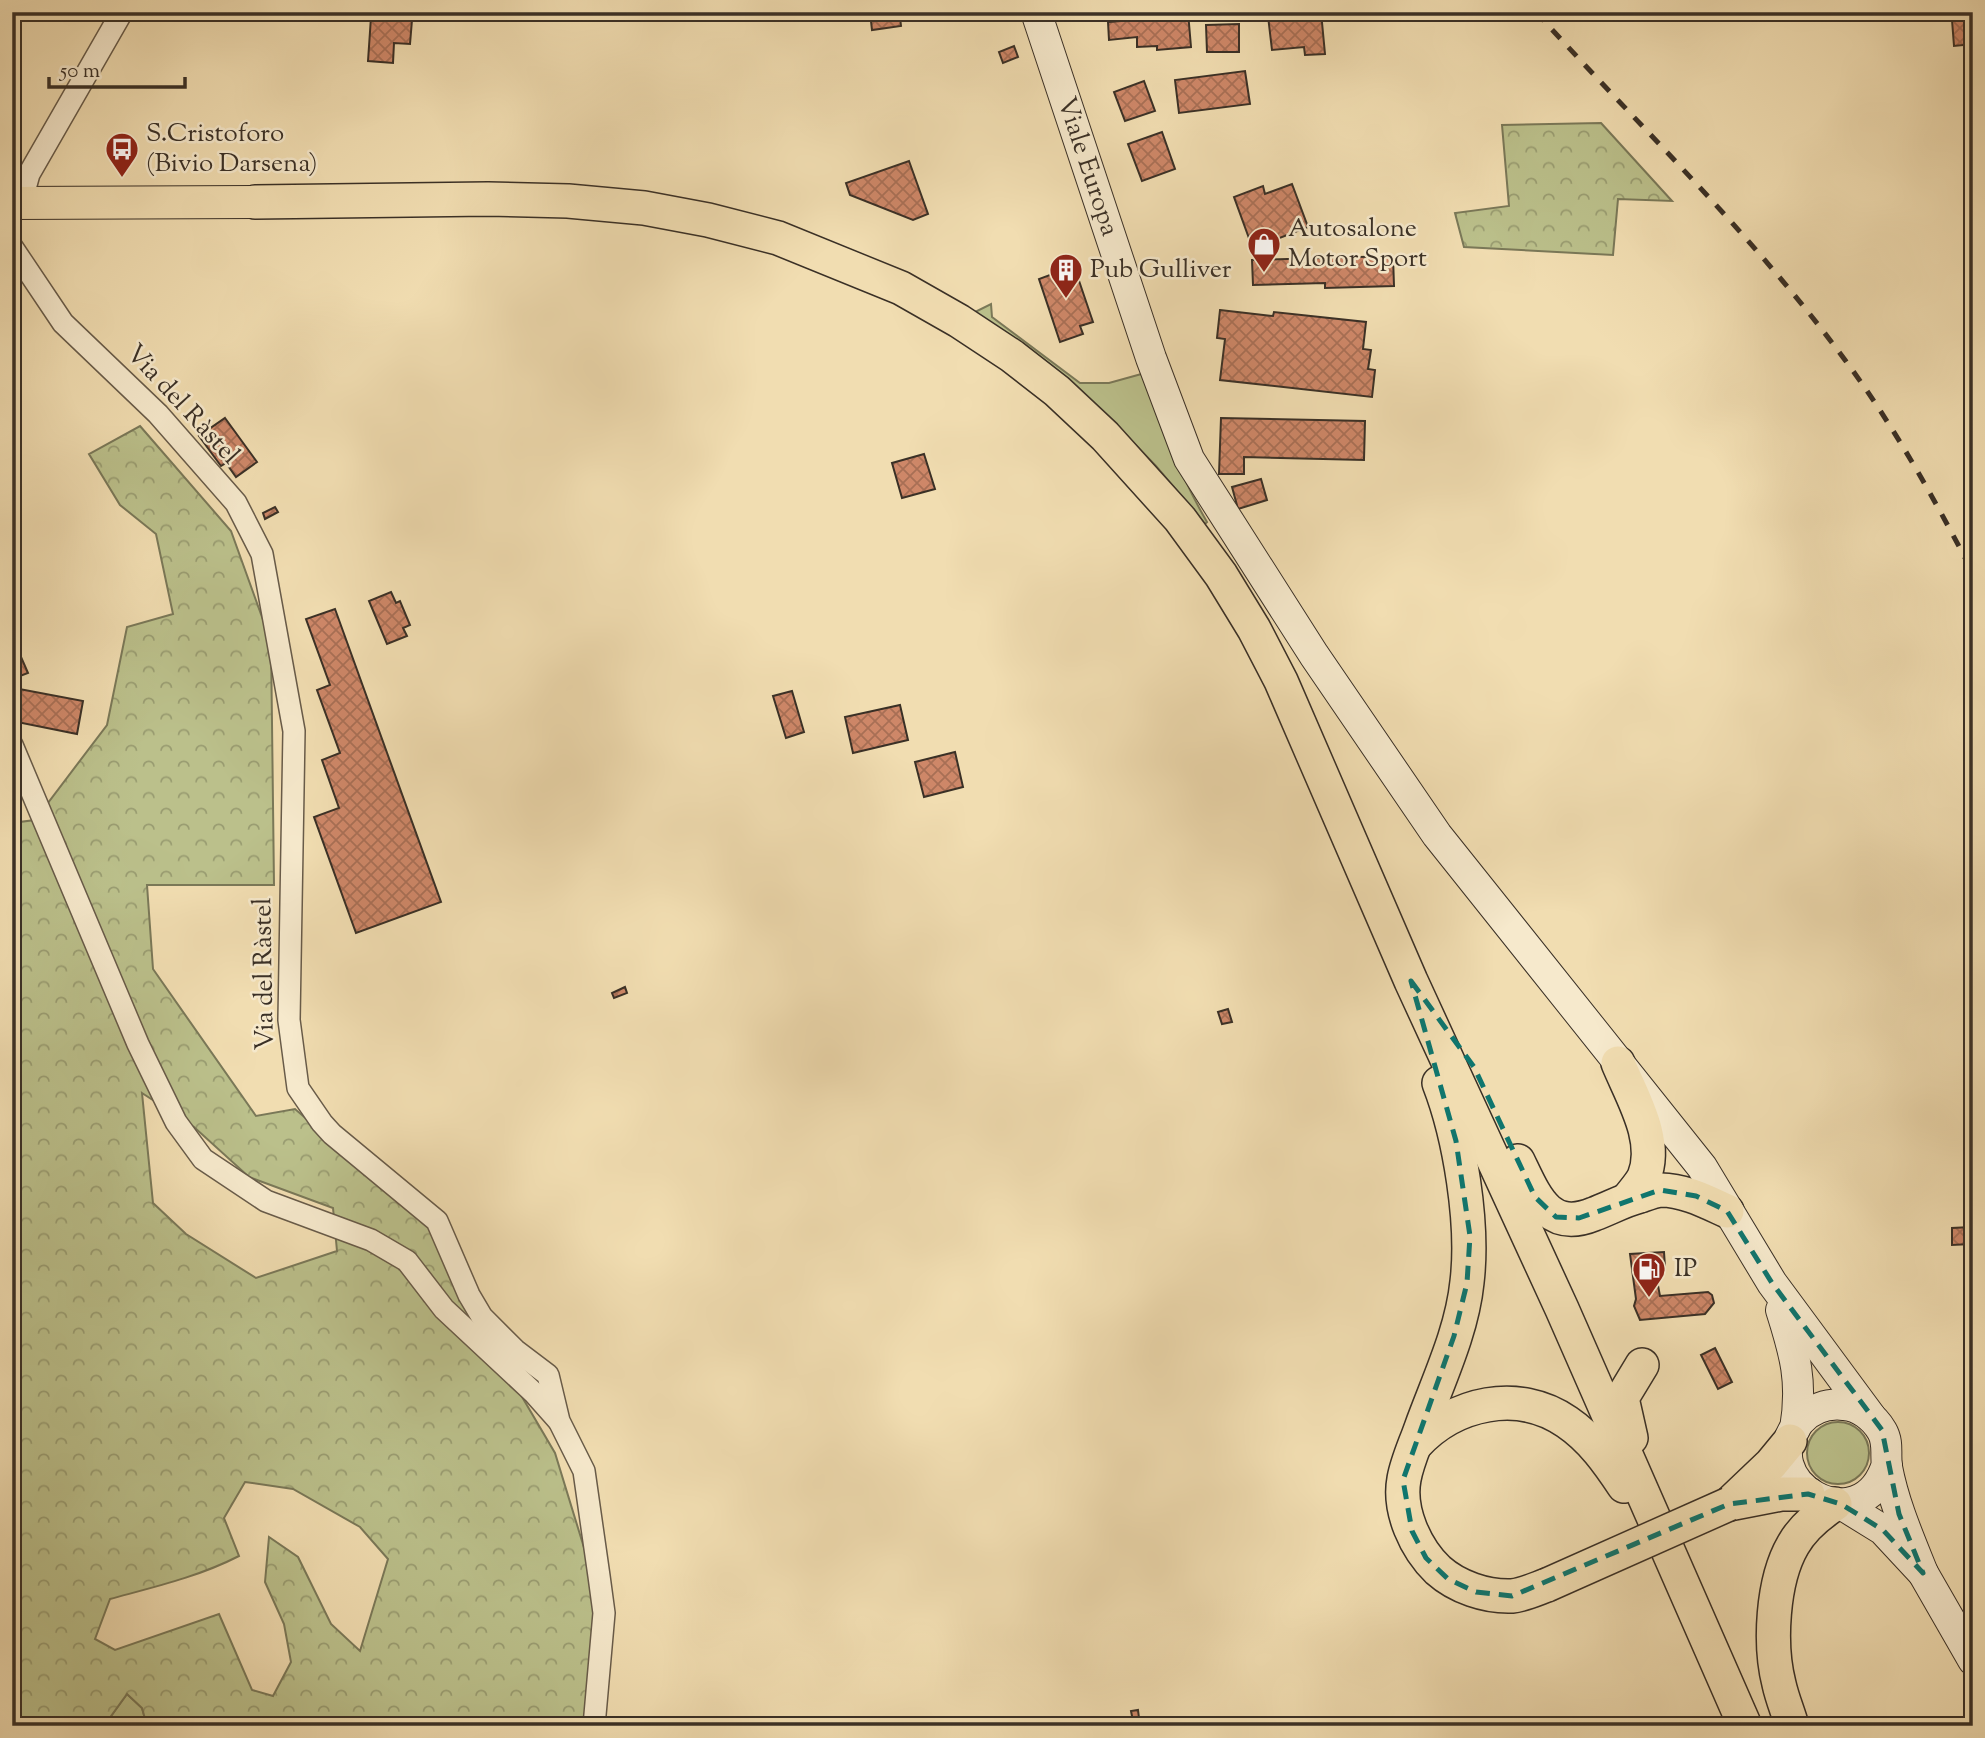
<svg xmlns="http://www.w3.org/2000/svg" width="1985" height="1738" viewBox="0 0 1985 1738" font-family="'Sorts Mill Goudy',serif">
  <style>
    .green { fill: #bbc08b; stroke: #7a7858; stroke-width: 2 }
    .forest { fill: url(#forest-crowns); stroke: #7a7858; stroke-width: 2; fill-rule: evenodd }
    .building { fill: url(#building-cross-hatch); stroke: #3a3026; stroke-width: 2 }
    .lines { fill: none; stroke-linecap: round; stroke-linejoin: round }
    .minor-casing { stroke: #685b49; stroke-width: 24 }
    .secondary-casing { stroke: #3a3026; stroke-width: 32 }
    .primary-casing { stroke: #3a3026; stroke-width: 34 }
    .trunk-casing { stroke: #3a3026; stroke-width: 36 }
    .minor { stroke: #f6e9cc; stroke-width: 21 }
    .secondary { stroke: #f6e9cc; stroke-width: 30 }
    .primary { stroke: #f1ddb1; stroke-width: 32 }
    .trunk { stroke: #f1ddb1; stroke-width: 33 }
    .rail { stroke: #3a3026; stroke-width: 5; stroke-dasharray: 12 12; stroke-linecap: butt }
    .trunk-bridge-casing { stroke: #3a3026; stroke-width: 36; stroke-linecap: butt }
    .trunk-bridge { stroke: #f1ddb1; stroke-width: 33 }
    .marked { fill: none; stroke: #0f766e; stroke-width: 5; stroke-dasharray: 14 9; stroke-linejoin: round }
    .labels { text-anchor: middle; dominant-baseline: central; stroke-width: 5; stroke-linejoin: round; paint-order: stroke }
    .poi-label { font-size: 26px; fill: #3a3026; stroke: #f6e9cc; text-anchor: start }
    .street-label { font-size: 26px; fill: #3a3026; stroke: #f6e9cc }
  </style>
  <defs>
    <pattern id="forest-crowns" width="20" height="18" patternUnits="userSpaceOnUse" patternTransform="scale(1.75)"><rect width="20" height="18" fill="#bbc08b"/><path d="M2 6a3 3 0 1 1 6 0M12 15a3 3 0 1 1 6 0" fill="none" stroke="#999c71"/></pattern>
    <pattern id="building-cross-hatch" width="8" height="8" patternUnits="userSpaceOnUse" patternTransform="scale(1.75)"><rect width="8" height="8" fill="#ce8768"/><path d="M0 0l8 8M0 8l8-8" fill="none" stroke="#a86f55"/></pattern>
  </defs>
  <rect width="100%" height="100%" fill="#f1ddb1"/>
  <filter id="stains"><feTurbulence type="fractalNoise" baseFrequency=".00286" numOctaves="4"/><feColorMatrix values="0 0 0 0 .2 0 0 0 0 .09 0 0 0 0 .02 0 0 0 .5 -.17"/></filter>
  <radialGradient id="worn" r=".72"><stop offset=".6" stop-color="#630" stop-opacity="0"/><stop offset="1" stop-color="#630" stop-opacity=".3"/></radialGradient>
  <g class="green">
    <path d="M991,304L992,317L1080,383H1109L1145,373C1163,427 1178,472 1207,522L1205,524L1156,466L1126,435L973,313Z"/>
    <circle cx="1838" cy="1453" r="31"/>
    <path d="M127,1694L142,1708L147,1726H101L106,1723Z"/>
  </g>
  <g class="forest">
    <path d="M1601,123L1672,201L1618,199L1613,255L1464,247L1455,213L1509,206L1502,125Z"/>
    <path d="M140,426L231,531L271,642L274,885H147L153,969L256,1116L295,1109L439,1233L468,1305L555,1453L597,1590L590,1726H147L142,1708L127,1694L106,1723L101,1726H12V823L35,820L107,725L127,627L173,614L156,534L120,505L89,454ZM142,1093L194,1127L249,1177L333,1208L337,1251L256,1278L186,1234L153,1203ZM245,1482L293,1489L360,1527L388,1559L360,1651L331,1624L298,1557L269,1537L265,1582L284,1624L291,1662L273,1696L252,1690L219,1614L115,1650L95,1639L110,1599C154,1587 198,1577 239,1556L224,1518Z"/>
  </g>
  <g class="building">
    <path d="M870,12H936V13L900,17L901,26L872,30Z"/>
    <path d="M1188,12L1191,47L1157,50V46L1137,47V37L1109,40L1108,22L1146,19L1145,13Z"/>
    <path d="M1309,12H1321L1325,54L1305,55L1304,47L1272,50L1268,16Z"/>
    <path d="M371,17L412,20L410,44L394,43L393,63L368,61Z"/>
    <path d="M1973,19V44L1954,46L1952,20Z"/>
    <path d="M1239,24V52H1207L1206,25Z"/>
    <path d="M1014,46L1018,57L1003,63L999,52Z"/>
    <path d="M1245,71L1250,104L1179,113L1175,80Z"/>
    <path d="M1144,81L1155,111L1125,121L1114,92Z"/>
    <path d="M1162,132L1175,169L1142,181L1128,144Z"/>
    <path d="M909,161L928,214L913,220L850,195L846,183Z"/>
    <path d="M1292,184L1308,227L1277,239L1274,232L1250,241L1234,197L1263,186L1265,194Z"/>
    <path d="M1393,256L1394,286L1325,288V283L1253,285L1252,260Z"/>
    <path d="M1074,266L1093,322L1080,326L1083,334L1060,342L1039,279Z"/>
    <path d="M1220,310L1273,316L1274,312L1366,322L1363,349L1371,350L1368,369L1375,370L1372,397L1220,380L1225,339L1217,338Z"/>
    <path d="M225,418L257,462L236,477L226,463L221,466L199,436Z"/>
    <path d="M1221,418L1365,421L1364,460L1244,457V474H1219Z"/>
    <path d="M924,454L935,489L902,498L892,463Z"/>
    <path d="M1261,479L1267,500L1238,509L1232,487Z"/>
    <path d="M275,507L278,512L265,519L263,513Z"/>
    <path d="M391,592L396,603L400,601L410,625L403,628L407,636L387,644L369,601Z"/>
    <path d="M335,609L441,902L356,933L314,817L339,808L322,760L340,753L317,690L330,685L306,619Z"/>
    <path d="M14,641L28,673L12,679V642Z"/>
    <path d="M14,688L83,701L77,734L12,721Z"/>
    <path d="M792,691L804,732L786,738L773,696Z"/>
    <path d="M900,705L908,740L853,753L845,717Z"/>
    <path d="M955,752L963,787L924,797L915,762Z"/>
    <path d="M625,987L627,993L614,998L612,993Z"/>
    <path d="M1228,1009L1232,1022L1222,1024L1218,1012Z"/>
    <path d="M1971,1227V1244L1952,1245V1228Z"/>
    <path d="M1664,1252L1665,1267L1655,1270L1660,1296L1708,1292L1712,1295L1714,1303L1705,1314L1640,1320L1634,1306L1636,1299L1630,1254Z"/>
    <path d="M1715,1348L1732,1382L1718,1389L1701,1355Z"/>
    <path d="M1138,1710L1140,1726H1134L1131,1711Z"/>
  </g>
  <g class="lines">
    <defs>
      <g id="minor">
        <path d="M21,203L29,174L122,12"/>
        <path d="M12,247L63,323L158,414L236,503L262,554L294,731L289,1020L298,1088L322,1123L332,1134L437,1221L469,1295L482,1317L515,1350L548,1375L559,1421L584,1471L599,1576L604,1613L594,1726"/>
        <path d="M12,745L138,1044L176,1122L203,1159L266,1201L371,1240L407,1261L444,1309L534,1393L558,1420"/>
      </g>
      <g id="secondary">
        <path id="s1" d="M1036,12L1151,358L1189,459L1314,655L1437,835L1702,1167L1772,1283L1871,1417"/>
        <path d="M1781,1310C1795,1354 1803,1382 1795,1429"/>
        <path d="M1887,1464C1861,1548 1749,1480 1800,1421C1811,1409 1827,1403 1844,1405C1859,1406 1874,1417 1882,1431C1889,1443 1885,1454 1887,1467C1894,1504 1909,1538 1923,1573"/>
        <path d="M1841,1504L1883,1530L1923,1573L1973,1660"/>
      </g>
      <path id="primary" d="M12,203L255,202"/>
      <g id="trunk">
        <path d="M255,202L488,199L568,201L644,208L708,220L778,238L901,288L959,321L1012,356L1057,391L1105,436L1180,519L1221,575L1254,629L1281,681L1411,981L1562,1309L1745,1726"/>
        <path d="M1618,1063C1632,1097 1659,1140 1644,1177C1640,1185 1633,1192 1628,1199"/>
        <path d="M1439,1083C1460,1137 1474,1224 1467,1282C1462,1332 1438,1381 1421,1428C1415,1445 1407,1462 1404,1479C1398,1511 1416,1549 1438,1570C1457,1587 1486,1597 1512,1596C1523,1595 1536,1589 1547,1585"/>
        <path d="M1518,1161C1535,1196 1548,1233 1594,1214C1610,1208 1624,1200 1640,1196C1646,1194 1654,1191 1661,1190C1684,1190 1707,1202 1727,1211"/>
        <path d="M1631,1438L1622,1398L1642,1365"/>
        <path d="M1416,1444C1454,1403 1518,1388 1567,1422C1592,1439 1608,1462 1624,1486"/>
        <path d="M1729,1504L1771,1464L1790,1441"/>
        <path d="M1729,1504L1781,1494H1808"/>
        <path d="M1792,1726C1788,1712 1782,1698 1779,1684C1769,1645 1772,1581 1793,1545C1803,1527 1818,1515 1835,1504"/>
      </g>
    </defs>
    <use href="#minor" class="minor-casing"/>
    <use href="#secondary" class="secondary-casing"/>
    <use href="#primary" class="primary-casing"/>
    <use href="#trunk" class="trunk-casing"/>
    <use href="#minor" class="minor"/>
    <use href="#secondary" class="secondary"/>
    <use href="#primary" class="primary"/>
    <use href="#trunk" class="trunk"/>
    <path class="rail" d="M1536,12C1640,127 1753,235 1845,360C1894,426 1935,500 1973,573"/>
    <defs>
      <path id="trunk-bridge" d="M1547,1585L1729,1504"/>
    </defs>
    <use href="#trunk-bridge" class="trunk-bridge-casing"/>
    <use href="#trunk-bridge" class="trunk-bridge"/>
  </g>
  <path class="marked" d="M1411,981L1474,1067L1535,1197L1556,1217L1579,1218L1660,1190L1696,1196L1727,1211L1772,1283L1882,1430L1899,1514L1923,1573L1883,1530L1841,1504L1808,1494L1729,1504L1512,1596L1476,1592L1448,1579L1426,1558L1412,1531L1403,1480L1454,1336L1467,1283L1470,1236L1456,1141Z"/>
  <defs>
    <symbol id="bus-pin" viewBox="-11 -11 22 30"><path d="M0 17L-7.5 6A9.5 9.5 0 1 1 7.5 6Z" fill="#8f2418" stroke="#f6e9cc"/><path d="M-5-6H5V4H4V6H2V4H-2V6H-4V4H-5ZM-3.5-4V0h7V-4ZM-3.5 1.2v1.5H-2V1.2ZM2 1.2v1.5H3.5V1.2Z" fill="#fff"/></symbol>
    <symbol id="shop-pin" viewBox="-11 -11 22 30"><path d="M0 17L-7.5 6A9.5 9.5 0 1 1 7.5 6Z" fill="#8f2418" stroke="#f6e9cc"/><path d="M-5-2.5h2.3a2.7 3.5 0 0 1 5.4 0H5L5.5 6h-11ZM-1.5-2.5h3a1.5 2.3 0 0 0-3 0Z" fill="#fff"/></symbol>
    <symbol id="building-pin" viewBox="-11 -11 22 30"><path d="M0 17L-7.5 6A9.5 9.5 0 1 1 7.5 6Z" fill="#8f2418" stroke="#f6e9cc"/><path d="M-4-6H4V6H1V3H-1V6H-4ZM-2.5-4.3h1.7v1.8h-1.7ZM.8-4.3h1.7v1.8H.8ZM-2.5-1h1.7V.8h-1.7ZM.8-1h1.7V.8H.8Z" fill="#fff"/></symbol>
    <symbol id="fuel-pin" viewBox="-11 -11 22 30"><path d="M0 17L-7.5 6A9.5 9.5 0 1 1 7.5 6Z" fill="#8f2418" stroke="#f6e9cc"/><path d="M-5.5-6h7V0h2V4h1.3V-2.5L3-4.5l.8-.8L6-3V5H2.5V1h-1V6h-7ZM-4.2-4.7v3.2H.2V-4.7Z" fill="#fff"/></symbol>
  </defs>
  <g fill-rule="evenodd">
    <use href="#bus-pin" x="103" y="130" width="38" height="52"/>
    <use href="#shop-pin" x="1245" y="225" width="38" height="52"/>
    <use href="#building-pin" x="1047" y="251" width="38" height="52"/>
    <use href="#fuel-pin" x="1630" y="1250" width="38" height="52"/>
  </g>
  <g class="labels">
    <g class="poi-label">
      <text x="146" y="134">S.Cristoforo<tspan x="146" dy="30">(Bivio Darsena)</tspan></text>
      <text x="1288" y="229">Autosalone<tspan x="1288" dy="30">Motor Sport</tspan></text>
      <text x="1090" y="270">Pub Gulliver</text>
      <text x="1674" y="1269">IP</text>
    </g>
    <g class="street-label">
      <text stroke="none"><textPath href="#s1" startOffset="163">Viale Europa</textPath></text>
      <text transform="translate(182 405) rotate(47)">Via del Ràstel</text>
      <text transform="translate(265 974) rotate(-91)">Via del Ràstel</text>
    </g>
  </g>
  <rect width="1985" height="1738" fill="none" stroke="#f1ddb1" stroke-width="42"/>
  <rect x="14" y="14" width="1957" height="1710" fill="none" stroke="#3a3026" stroke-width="3.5"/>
  <rect x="21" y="21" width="1943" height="1696" fill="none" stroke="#3a3026" stroke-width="2"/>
  <path d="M49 77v10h136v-10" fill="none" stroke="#3a3026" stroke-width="3.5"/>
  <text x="60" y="77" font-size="21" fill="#3a3026" stroke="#f6e9cc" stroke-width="5" paint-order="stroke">50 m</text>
  <rect width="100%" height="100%" filter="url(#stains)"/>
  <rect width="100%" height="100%" fill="url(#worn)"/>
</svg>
